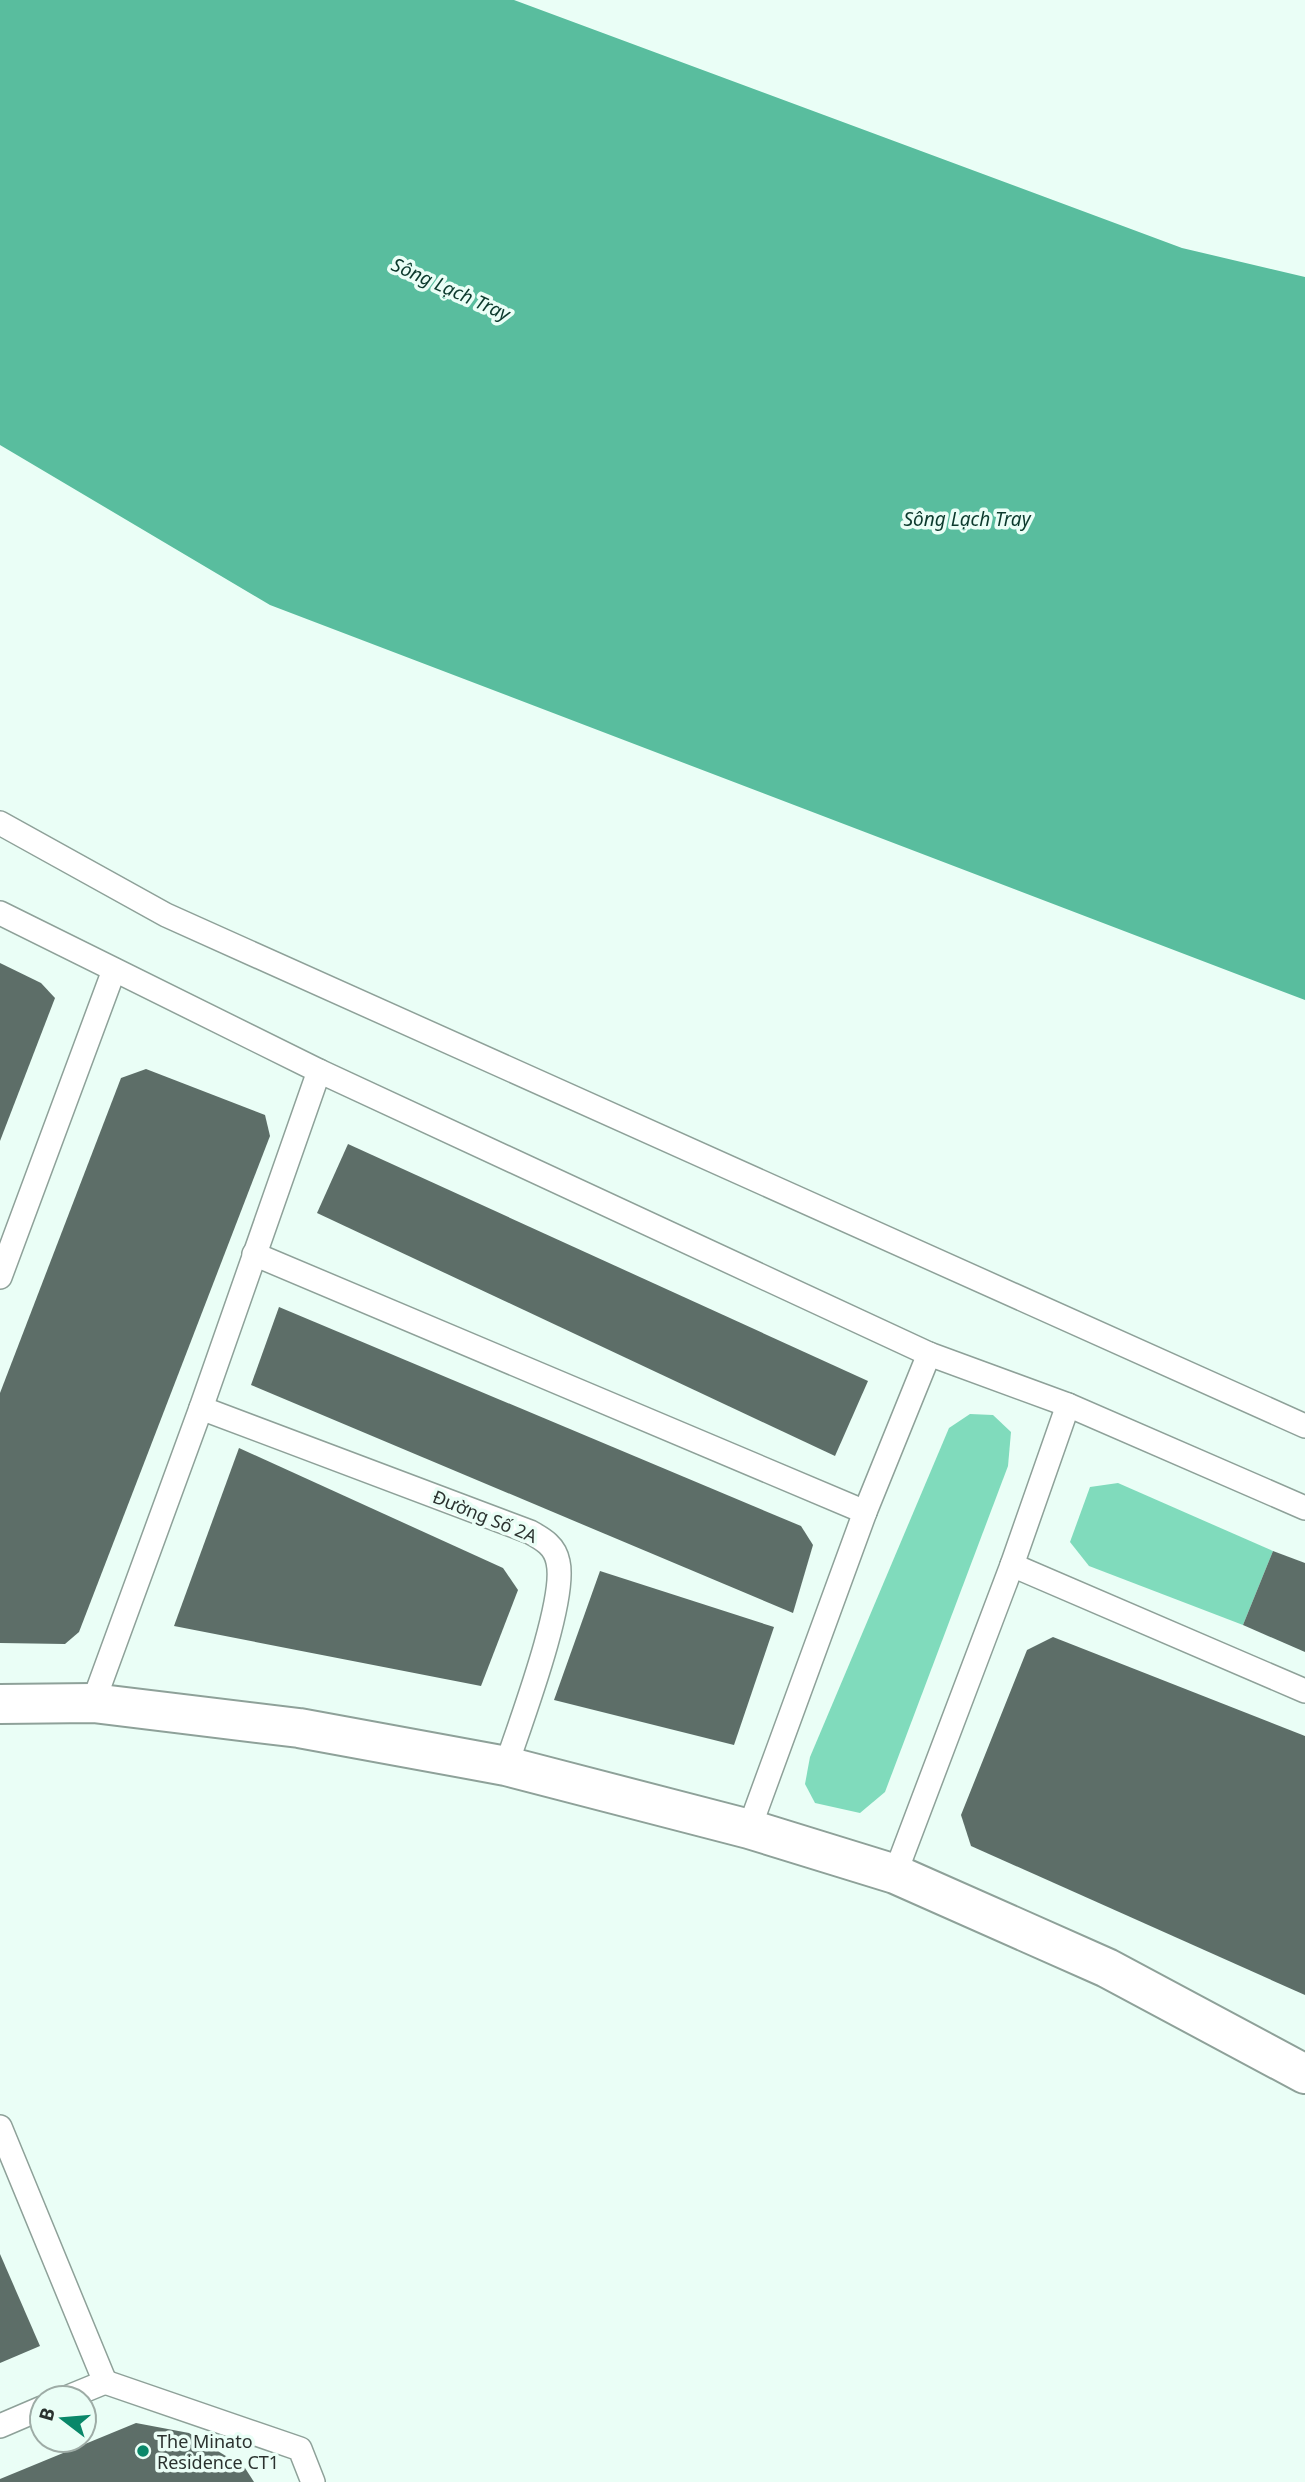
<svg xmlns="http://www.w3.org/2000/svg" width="1305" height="2482" viewBox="0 0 1305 2482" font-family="'Noto Sans',sans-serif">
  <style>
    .green { fill: #80dbbc }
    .water { fill: #59bd9e }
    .building { fill: #5d6e68 }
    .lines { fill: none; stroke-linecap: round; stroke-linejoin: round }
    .service-casing { stroke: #8ea199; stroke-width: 26 }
    .minor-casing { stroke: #8ea199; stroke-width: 42 }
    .service { stroke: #fff; stroke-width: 23 }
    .minor { stroke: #fff; stroke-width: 38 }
    .poi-dot { fill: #098769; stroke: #eafef6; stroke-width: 2.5 }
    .labels { text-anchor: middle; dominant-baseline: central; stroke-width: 7; stroke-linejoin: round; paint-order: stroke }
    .street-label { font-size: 18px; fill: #2b322f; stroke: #eafef6 }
    .poi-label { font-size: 18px; fill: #2b322f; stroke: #eafef6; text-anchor: start }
    .water-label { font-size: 19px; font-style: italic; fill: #0b392c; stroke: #eafef6 }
  </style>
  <rect width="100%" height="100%" fill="#eafef6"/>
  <g class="green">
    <path d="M970,1414L993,1415L1011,1432L1008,1466L885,1792L860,1813L815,1803L805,1784L810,1757L949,1428Z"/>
    <path d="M1118,1483L1273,1551L1243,1625L1089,1566L1070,1542L1090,1487Z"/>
  </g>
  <path class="water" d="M0,0H514L1182,248L1305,277V1000L270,605L0,445Z"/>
  <g class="building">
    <path d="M0,963L41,983L55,998L0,1141Z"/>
    <path d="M146,1069L265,1115L270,1136L79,1632L65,1644L0,1643V1393L121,1078Z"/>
    <path d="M348,1144L868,1381L835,1456L317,1213Z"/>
    <path d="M279,1307L801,1526L813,1545L793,1613L251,1385Z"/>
    <path d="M239,1448L503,1568L518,1590L481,1686L174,1626Z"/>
    <path d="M1273,1551L1305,1563V1652L1243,1625Z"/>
    <path d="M600,1571L774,1627L734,1745L554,1700Z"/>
    <path d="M1053,1637L1305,1736V1995L971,1846L961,1815L1027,1650Z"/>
    <path d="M0,2254L40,2346L0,2363Z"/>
    <path d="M136,2423L189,2433L245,2468L254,2482H0V2479Z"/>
  </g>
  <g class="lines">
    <defs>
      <g id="service">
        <path d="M0,823L166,915L1305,1426"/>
        <path d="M0,913L319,1071L929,1354L1068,1405L1305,1508"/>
        <path d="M254,1254L865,1512"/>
        <path d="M0,1277L114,970"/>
        <path d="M201,1408L530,1532C543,1539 555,1546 558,1562C567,1600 520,1724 506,1766"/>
        <path d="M1012,1565L1305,1691"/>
        <path d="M93,1703L201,1408L319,1071"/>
        <path d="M749,1829L865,1512L929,1354"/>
        <path d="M895,1874L1012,1565L1068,1405"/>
        <path d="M0,2127L105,2382L66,2398"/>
        <path d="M105,2382L300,2449L313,2482"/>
        <path d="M0,2426L42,2408"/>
      </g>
      <path id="minor" d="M0,1704L93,1703L299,1728L506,1766L749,1829L895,1874L1107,1968L1305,2074"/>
    </defs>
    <use href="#service" class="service-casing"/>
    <use href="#minor" class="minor-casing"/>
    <use href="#service" class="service"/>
    <use href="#minor" class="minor"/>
  </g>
  <circle class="poi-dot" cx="143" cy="2451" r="7"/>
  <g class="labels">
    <g class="street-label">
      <text transform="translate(485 1516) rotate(22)">Đường Số 2A</text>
    </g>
    <g class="poi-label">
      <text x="157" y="2441">The Minato<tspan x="157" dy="21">Residence CT1</tspan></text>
    </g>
    <g class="water-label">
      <text transform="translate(451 289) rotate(24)">Sông Lạch Tray</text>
      <text x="967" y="519">Sông Lạch Tray</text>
    </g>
  </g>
  <g transform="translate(63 2419) rotate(286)"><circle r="33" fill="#eafef6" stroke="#9eaca6" stroke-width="2"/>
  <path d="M0-5L12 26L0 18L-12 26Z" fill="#098769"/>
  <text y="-10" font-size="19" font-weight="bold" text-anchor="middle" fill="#2b322f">B</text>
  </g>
</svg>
